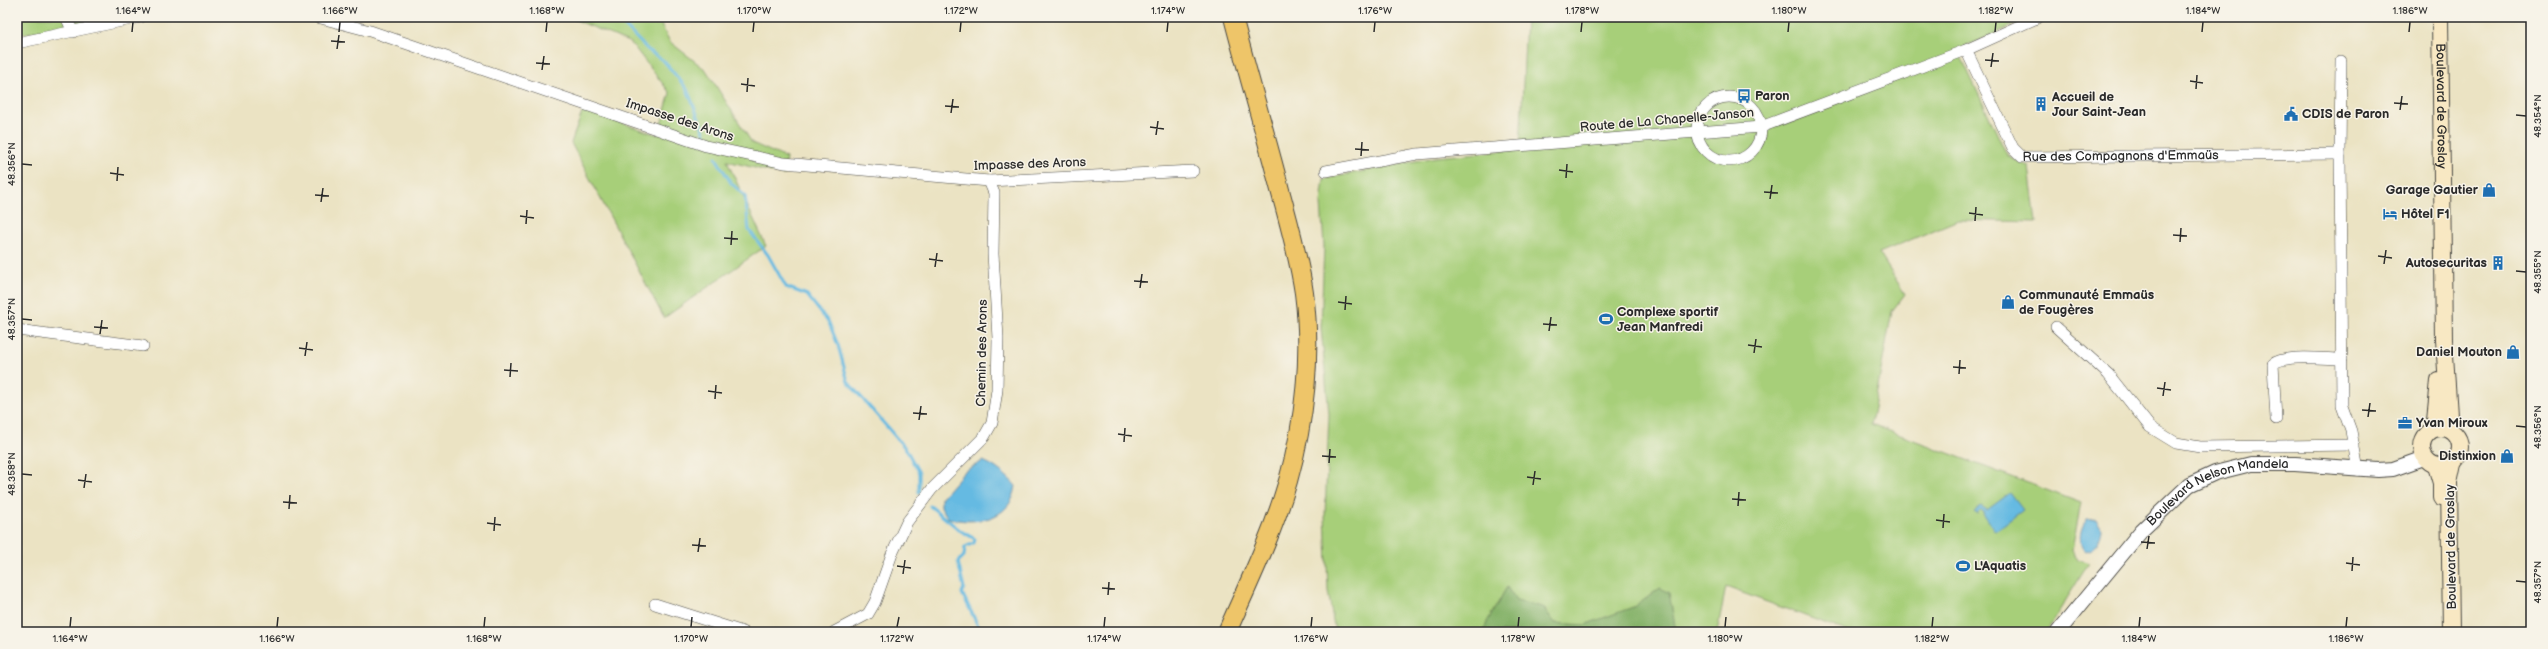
<svg xmlns="http://www.w3.org/2000/svg" width="2548" height="649" viewBox="0 0 2548 649" font-family="'Balsamiq Sans',sans-serif">
  <style>
    .green { fill: #a7cf79; stroke: #697d52 }
    .forest { fill: #85b269; stroke: #586e4a }
    .water { fill: #65bae2; stroke: #487286 }
    .lines { fill: none; stroke-linecap: round; stroke-linejoin: round }
    .stream { stroke: #65bae2; stroke-width: 3 }
    .minor-casing { stroke: #484742; stroke-width: 12 }
    .tertiary-casing { stroke: #484742; stroke-width: 16 }
    .secondary-casing { stroke: #484742; stroke-width: 18 }
    .primary-casing { stroke: #484742; stroke-width: 20 }
    .minor { stroke: #fff; stroke-width: 11 }
    .tertiary { stroke: #fff; stroke-width: 14 }
    .secondary { stroke: #f8e8c3; stroke-width: 16 }
    .primary { stroke: #eec569; stroke-width: 18 }
    .ticks { fill: none; stroke: #2b2b2b; stroke-width: 1.5 }
    .labels { text-anchor: middle; dominant-baseline: central; stroke-width: 3; stroke-linejoin: round; paint-order: stroke }
    .poi-label { font-size: 13px; font-weight: bold; fill: #2b2b2b; stroke: #f7f3e8; text-anchor: start }
    .street-label { font-size: 13px; fill: #2b2b2b; stroke: #f7f3e8 }
    .neatline { fill: none; stroke: #2b2b2b; stroke-width: 1.5 }
    .ticks-label { font-size: 10px; text-anchor: middle; fill: #2b2b2b }
  </style>
  <rect width="100%" height="100%" fill="#f7f3e8"/>
  <filter id="ink" filterUnits="userSpaceOnUse"><feTurbulence type="fractalNoise" baseFrequency=".025" numOctaves="2"/><feDisplacementMap in="SourceGraphic" scale="8" xChannelSelector="R" yChannelSelector="G"/><feConvolveMatrix kernelMatrix="1 2 1 2 8 2 1 2 1" color-interpolation-filters="sRGB"/></filter>
  <filter id="wash" filterUnits="userSpaceOnUse"><feTurbulence type="fractalNoise" baseFrequency=".012" numOctaves="4" result="noise"/><feDisplacementMap in="SourceGraphic" scale="16" xChannelSelector="R" yChannelSelector="G"/><feGaussianBlur stdDeviation="0.9" result="paint"/><feColorMatrix in="noise" values="0 0 0 0 0 0 0 0 0 0 0 0 0 0 0 0 0 1.4 0 .05"/><feComposite in="paint" operator="in"/></filter>
  <g filter="url(#wash)">
    <rect width="100%" height="100%" fill="#ebe3c3"/>
    <g class="green">
      <path d="M17,17H120L17,35Z"/>
      <path d="M569,17H657L670,42L706,70L752,143L786,158L784,175L727,161L766,246L664,318L571,143L583,110L658,135L670,93L631,43Z"/>
      <path d="M1526,17H2032L1958,50L2007,155L2029,167L2036,222L1958,220L1879,253L1905,294L1892,311L1871,424L2081,503L2072,550L2078,559L2089,563L2046,632H1849L1726,587L1717,632H1335L1328,591L1325,515L1329,414L1321,328L1324,246L1321,203L1324,179L1436,157L1520,149Z"/>
    </g>
    <path class="forest" d="M1507,587L1516,601L1543,607L1555,623L1584,625L1636,606L1660,588L1669,593L1676,631L1484,632L1487,622Z"/>
    <g class="water">
      <path d="M983,461C996,466 1007,476 1016,486C1011,521 975,525 948,518L941,507V498L965,471Z"/>
      <path d="M2010,493L2023,510L1995,531L1983,514L1984,512L1981,510L1977,514L1974,512L1981,506L1987,510Z"/>
      <path d="M2096,519L2102,529C2101,539 2096,549 2085,551C2077,545 2080,526 2087,520Z"/>
    </g>
    <g class="lines">
      <g class="stream">
        <path d="M616,17L649,51L664,61L687,89L705,134"/>
        <path d="M716,158L731,183L745,196L749,230L768,255L786,287L807,295L829,323L838,345L848,382L906,449L919,473V492"/>
        <path d="M930,506L961,531L975,539L974,543L965,547L964,556L958,562L964,588L962,593L981,632"/>
      </g>
    </g>
  </g>
  <g filter="url(#ink)">
    <g class="lines">
      <defs>
        <g id="minor">
          <path d="M66,17L73,32"/>
          <path d="M317,17L370,31L706,146L784,163L989,181L1193,171"/>
          <path d="M17,43L141,17"/>
          <path id="s1" d="M1966,50L2013,148L2022,157L2340,154"/>
          <path d="M2341,61L2340,154L2342,406L2351,431L2358,470"/>
          <circle cx="1729" cy="129" r="32"/>
          <path d="M1326,171L1417,154L1761,127L1966,50L2039,17"/>
          <path d="M2056,327L2108,374L2150,427L2176,443L2200,447L2354,445"/>
          <path d="M17,330L143,346"/>
          <path d="M2276,419L2273,364C2285,354 2325,359 2342,359"/>
          <path d="M655,604L743,632"/>
          <path d="M834,632L868,614L875,602L892,554L907,522L932,489L984,437L992,423L997,390L998,338L993,254L994,193L989,181"/>
        </g>
        <g id="tertiary">
          <path id="s2" d="M2058,632L2142,530L2189,485L2215,473L2251,464H2295L2378,470L2393,469L2424,458"/>
        </g>
        <g id="secondary">
          <path id="s3" d="M2440,17L2444,340L2450,430"/>
          <circle cx="2441" cy="447" r="19"/>
          <path d="M2434,429L2439,381"/>
          <path d="M2436,466L2441,483V498"/>
          <path d="M2451,632L2449,482L2453,463"/>
        </g>
        <path id="primary" d="M1227,632C1249,582 1273,533 1288,481C1305,421 1312,354 1304,293C1299,258 1289,224 1280,190C1265,132 1248,75 1233,17"/>
      </defs>
      <use href="#minor" class="minor-casing"/>
      <use href="#tertiary" class="tertiary-casing"/>
      <use href="#secondary" class="secondary-casing"/>
      <use href="#primary" class="primary-casing"/>
      <use href="#minor" class="minor"/>
      <use href="#tertiary" class="tertiary"/>
      <use href="#secondary" class="secondary"/>
      <use href="#primary" class="primary"/>
    </g>
  </g>
  <path class="ticks" d="M132,32L133,22M339,32L340,22M546,32L547,22M753,32L754,22M960,32L961,22M1167,32L1168,22M1374,32L1375,22M1581,32L1582,22M1788,32L1789,22M1995,32L1996,22M2202,32L2203,22M2409,32L2410,22M331,41L345,42M337,49L339,35M1985,60L1999,61M536,63L550,64M1991,67L1993,53M542,70L544,56M2190,81L2203,83M741,84L755,86M2196,89L2197,75M747,92L748,78M2394,103L2408,104M945,106L959,107M2400,110L2402,96M951,113L953,99M2516,115L2526,116M1150,127L1164,129M1156,135L1158,121M1355,149L1369,150M1361,156L1362,142M22,164L32,165M1559,170L1573,172M110,173L124,175M1566,178L1567,164M117,181L118,167M1764,192L1778,193M315,195L329,196M1770,199L1772,185M321,202L323,188M1969,213L1983,215M520,216L534,218M1975,221L1976,207M526,224L527,210M2173,235L2187,236M724,238L738,239M2180,242L2181,228M731,245L732,231M2378,256L2392,258M929,259L943,261M2384,264L2386,250M935,267L937,253M2516,271L2526,272M1134,281L1148,282M1140,288L1142,274M1338,302L1352,304M1345,310L1346,296M22,319L32,320M1543,324L1557,325M94,327L108,328M1549,331L1551,317M100,334L102,320M1748,345L1762,347M299,348L313,350M1754,353L1756,339M305,356L307,342M1953,367L1966,368M504,370L518,371M1959,374L1960,360M510,377L511,363M2157,388L2171,390M708,391L722,393M2163,396L2165,382M715,399L716,385M2362,410L2376,411M913,413L927,414M2368,417L2370,403M919,420L921,406M2516,426L2526,427M1118,434L1132,436M1124,442L1125,428M1322,456L1336,457M1329,463L1330,449M22,474L32,475M1527,477L1541,479M78,480L92,482M1533,485L1535,471M84,488L86,474M1732,499L1746,500M283,502L297,503M1738,506L1739,492M289,509L290,495M1936,520L1950,522M487,523L501,525M1943,528L1944,514M494,531L495,517M2141,542L2155,543M692,545L706,546M2147,549L2149,536M698,552L700,538M2346,563L2360,565M897,566L911,568M2352,571L2353,557M903,574L905,560M2516,581L2526,582M1102,588L1115,589M1108,595L1109,582M70,627L71,617M277,627L278,617M484,627L485,617M691,627L692,617M897,627L899,617M1104,627L1105,617M1311,627L1312,617M1518,627L1519,617M1725,627L1726,617M1932,627L1933,617M2139,627L2140,617M2346,627L2347,617"/>
  <defs>
    <symbol id="bus-bare" viewBox="-9 -9 18 18"><path d="M-5-6H5V4H4V6H2V4H-2V6H-4V4H-5ZM-3.5-4V0h7V-4ZM-3.5 1.2v1.5H-2V1.2ZM2 1.2v1.5H3.5V1.2Z" fill="#1f6fb2" stroke="#f7f3e8" stroke-width="2.5" paint-order="stroke"/></symbol>
    <symbol id="building-bare" viewBox="-9 -9 18 18"><path d="M-4-6H4V6H1V3H-1V6H-4ZM-2.5-4.3h1.7v1.8h-1.7ZM.8-4.3h1.7v1.8H.8ZM-2.5-1h1.7V.8h-1.7ZM.8-1h1.7V.8H.8Z" fill="#1f6fb2" stroke="#f7f3e8" stroke-width="2.5" paint-order="stroke"/></symbol>
    <symbol id="civic-bare" viewBox="-9 -9 18 18"><path d="M-.6-6.5H3V-4.5H.6V-3L4-1V1h2V6H-6V1h2V-1L-.6-3ZM-1.2 2.5V6h2.4V2.5Z" fill="#1f6fb2" stroke="#f7f3e8" stroke-width="2.5" paint-order="stroke"/></symbol>
    <symbol id="shop-bare" viewBox="-9 -9 18 18"><path d="M-5-2.5h2.3a2.7 3.5 0 0 1 5.4 0H5L5.5 6h-11ZM-1.5-2.5h3a1.5 2.3 0 0 0-3 0Z" fill="#1f6fb2" stroke="#f7f3e8" stroke-width="2.5" paint-order="stroke"/></symbol>
    <symbol id="hotel-bare" viewBox="-9 -9 18 18"><path d="M-6-4.5h1.5V1H6V5H4.5V3h-9V5H-6ZM-4 0a1.8 1.8 0 1 1 3.6 0ZM.5 0V-2.5h3Q6-2.5 6 0Z" fill="#1f6fb2" stroke="#f7f3e8" stroke-width="2.5" paint-order="stroke"/></symbol>
    <symbol id="stadium-bare" viewBox="-9 -9 18 18"><path d="M0-5a6.5 5 0 1 0 0 10a6.5 5 0 1 0 0-10ZM-3.5-1.8h7v3.6h-7Z" fill="#1f6fb2" stroke="#f7f3e8" stroke-width="2.5" paint-order="stroke"/></symbol>
    <symbol id="office-bare" viewBox="-9 -9 18 18"><path d="M-6-3h4V-5.5h4V-3h4V5H-6ZM-1-4.5V-3h2v-1.5ZM-6 0V1H6V0Z" fill="#1f6fb2" stroke="#f7f3e8" stroke-width="2.5" paint-order="stroke"/></symbol>
  </defs>
  <g fill-rule="evenodd">
    <use href="#bus-bare" x="1734" y="86" width="20" height="20"/>
    <use href="#building-bare" x="2031" y="94" width="20" height="20"/>
    <use href="#civic-bare" x="2281" y="104" width="20" height="20"/>
    <use href="#shop-bare" x="2479" y="180" width="20" height="20"/>
    <use href="#hotel-bare" x="2380" y="204" width="20" height="20"/>
    <use href="#building-bare" x="2488" y="253" width="20" height="20"/>
    <use href="#shop-bare" x="1998" y="292" width="20" height="20"/>
    <use href="#stadium-bare" x="1596" y="309" width="20" height="20"/>
    <use href="#shop-bare" x="2503" y="342" width="20" height="20"/>
    <use href="#office-bare" x="2395" y="413" width="20" height="20"/>
    <use href="#shop-bare" x="2497" y="446" width="20" height="20"/>
    <use href="#stadium-bare" x="1953" y="556" width="20" height="20"/>
  </g>
  <g class="labels">
    <g class="poi-label">
      <text x="1755" y="96">Paron</text>
      <text x="2052" y="97">Accueil de<tspan x="2052" dy="15">Jour Saint-Jean</tspan></text>
      <text x="2302" y="114">CDIS de Paron</text>
      <text x="2478" y="190" text-anchor="end">Garage Gautier</text>
      <text x="2401" y="214">Hôtel F1</text>
      <text x="2487" y="263" text-anchor="end">Autosecuritas</text>
      <text x="2019" y="295">Communauté Emmaüs<tspan x="2019" dy="15">de Fougères</tspan></text>
      <text x="1617" y="312">Complexe sportif<tspan x="1617" dy="15">Jean Manfredi</tspan></text>
      <text x="2502" y="352" text-anchor="end">Daniel Mouton</text>
      <text x="2416" y="423">Yvan Miroux</text>
      <text x="2496" y="456" text-anchor="end">Distinxion</text>
      <text x="1974" y="566">L'Aquatis</text>
    </g>
    <g class="street-label">
      <text stroke="none"><textPath href="#s3" startOffset="89">Boulevard de Groslay</textPath></text>
      <text transform="translate(680 120) rotate(18)">Impasse des Arons</text>
      <text transform="translate(1667 120) rotate(-5)">Route de La Chapelle-Janson</text>
      <text stroke="none"><textPath href="#s1" startOffset="220">Rue des Compagnons d'Emmaüs</textPath></text>
      <text transform="translate(1030 164) rotate(-2)">Impasse des Arons</text>
      <text transform="translate(982 353) rotate(-89)">Chemin des Arons</text>
      <text stroke="none"><textPath href="#s2" startOffset="221">Boulevard Nelson Mandela</textPath></text>
      <text transform="translate(2451 547) rotate(-91)">Boulevard de Groslay</text>
    </g>
  </g>
  <rect width="2548" height="649" fill="none" stroke="#f7f3e8" stroke-width="44"/>
  <rect x="22" y="22" width="2504" height="605" class="neatline"/>
  <g class="ticks-label">
    <text x="133" y="14">1.164°W</text>
    <text x="340" y="14">1.166°W</text>
    <text x="547" y="14">1.168°W</text>
    <text x="754" y="14">1.170°W</text>
    <text x="961" y="14">1.172°W</text>
    <text x="1168" y="14">1.174°W</text>
    <text x="1375" y="14">1.176°W</text>
    <text x="1582" y="14">1.178°W</text>
    <text x="1789" y="14">1.180°W</text>
    <text x="1996" y="14">1.182°W</text>
    <text x="2203" y="14">1.184°W</text>
    <text x="2410" y="14">1.186°W</text>
    <text transform="translate(2537 116) rotate(-90)" y="4">48.354°N</text>
    <text transform="translate(11 164) rotate(-90)" y="4">48.356°N</text>
    <text transform="translate(2537 272) rotate(-90)" y="4">48.355°N</text>
    <text transform="translate(11 319) rotate(-90)" y="4">48.357°N</text>
    <text transform="translate(2537 427) rotate(-90)" y="4">48.356°N</text>
    <text transform="translate(11 474) rotate(-90)" y="4">48.358°N</text>
    <text transform="translate(2537 582) rotate(-90)" y="4">48.357°N</text>
    <text x="70" y="642">1.164°W</text>
    <text x="277" y="642">1.166°W</text>
    <text x="484" y="642">1.168°W</text>
    <text x="691" y="642">1.170°W</text>
    <text x="897" y="642">1.172°W</text>
    <text x="1104" y="642">1.174°W</text>
    <text x="1311" y="642">1.176°W</text>
    <text x="1518" y="642">1.178°W</text>
    <text x="1725" y="642">1.180°W</text>
    <text x="1932" y="642">1.182°W</text>
    <text x="2139" y="642">1.184°W</text>
    <text x="2346" y="642">1.186°W</text>
  </g>
</svg>
